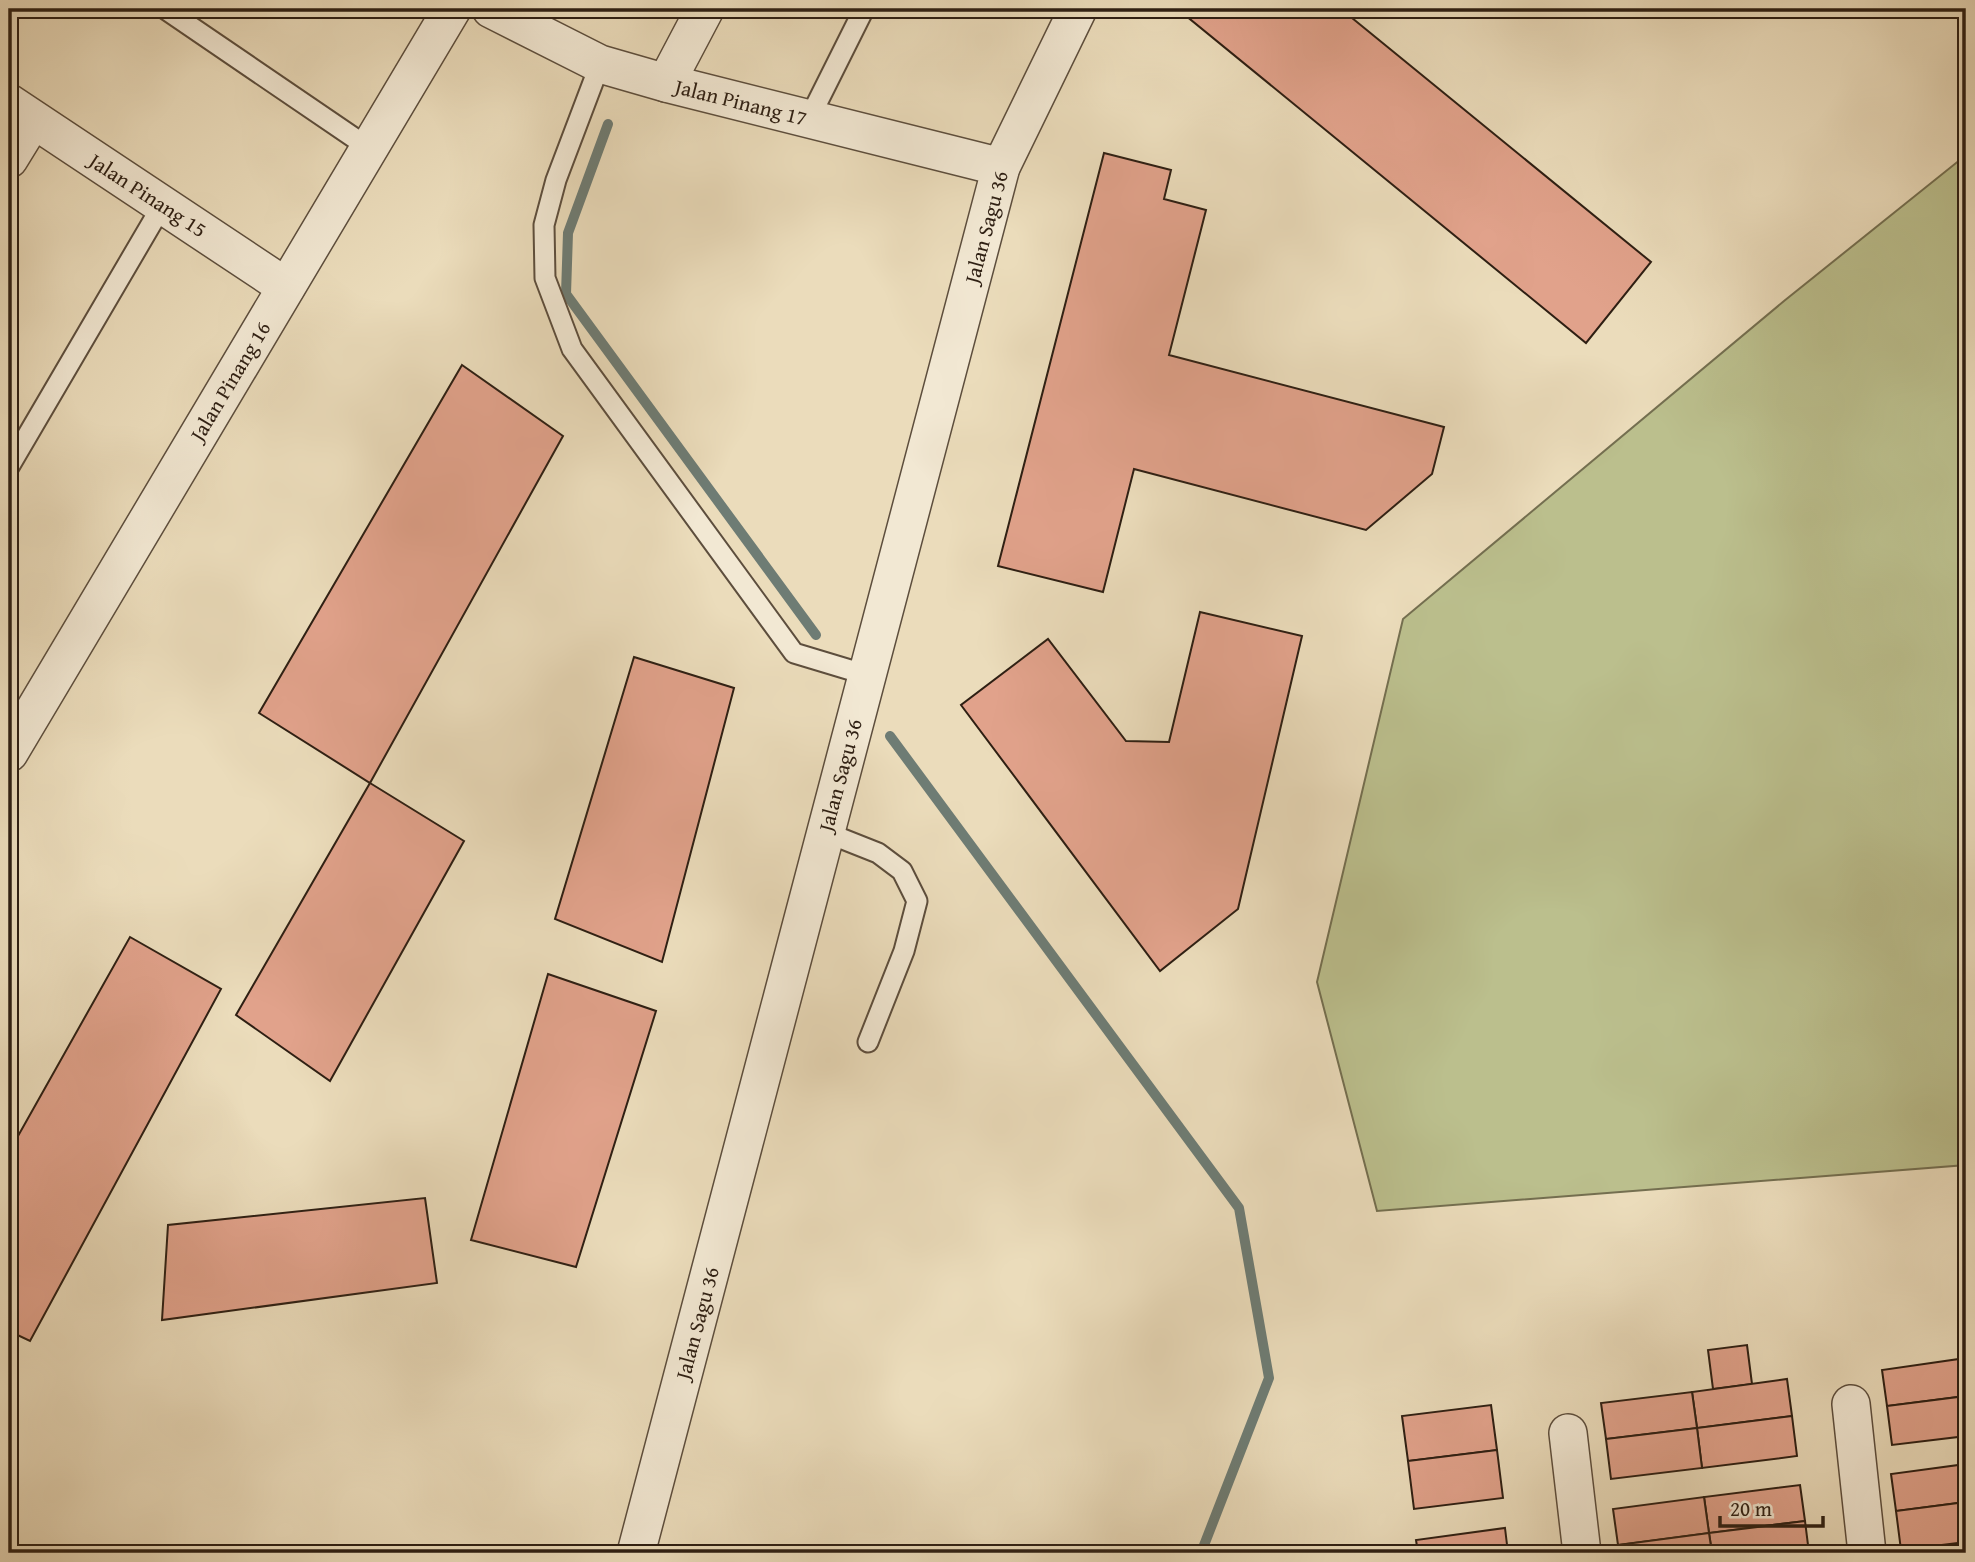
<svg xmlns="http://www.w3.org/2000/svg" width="1975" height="1562" viewBox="0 0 1975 1562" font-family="'Gentium Book Plus',serif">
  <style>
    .green { fill: #bbbf8d; stroke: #746f50; stroke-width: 2 }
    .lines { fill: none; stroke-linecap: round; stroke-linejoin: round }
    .stream { stroke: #6e7c74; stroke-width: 10 }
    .building { fill: #e1a28b; stroke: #2e1f13; stroke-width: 2 }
    .lane-casing { stroke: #5d4e3d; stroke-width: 23 }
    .street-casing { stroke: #5d4e3d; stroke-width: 40 }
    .lane { stroke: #f2e8d3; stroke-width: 19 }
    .street { stroke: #f2e8d3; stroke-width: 37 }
    .labels { text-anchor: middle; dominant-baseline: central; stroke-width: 5; stroke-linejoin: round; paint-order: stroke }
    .street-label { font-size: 21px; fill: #2e1f13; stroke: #f2e8d3 }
  </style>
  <rect width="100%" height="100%" fill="#ebdcbb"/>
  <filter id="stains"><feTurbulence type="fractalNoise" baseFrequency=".00286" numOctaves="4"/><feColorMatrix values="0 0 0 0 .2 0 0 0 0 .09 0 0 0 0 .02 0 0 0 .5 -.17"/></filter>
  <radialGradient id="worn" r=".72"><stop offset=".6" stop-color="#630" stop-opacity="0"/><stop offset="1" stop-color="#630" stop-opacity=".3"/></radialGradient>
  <path class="green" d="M1966,155V1165L1377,1211L1317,982L1403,619L1784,301Z"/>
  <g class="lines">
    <g class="stream">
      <path d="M608,124L568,233L566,294L816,635"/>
      <path d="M890,736L1239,1208L1269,1378L1201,1553"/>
    </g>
  </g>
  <g class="building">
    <path d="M1190,9H1341L1651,262L1586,343L1185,15Z"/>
    <path d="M1104,153L1171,170L1164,199L1206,210L1169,355L1444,427L1432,474L1366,530L1134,469L1103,592L998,566Z"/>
    <path d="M462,365L563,436L370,783L259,713Z"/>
    <path d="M1200,612L1302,636L1238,909L1160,971L961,705L1048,639L1126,741L1169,742Z"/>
    <path d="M634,657L734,688L662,962L555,919Z"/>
    <path d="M370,783L464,841L330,1081L236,1015Z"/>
    <path d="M130,937L221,989L30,1341L9,1331V1152Z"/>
    <path d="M548,974L656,1011L576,1267L471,1240Z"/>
    <path d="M425,1198L437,1283L162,1320L168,1225Z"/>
    <path d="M1747,1345L1752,1384L1713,1389L1708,1350Z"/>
    <path d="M1966,1358V1396L1887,1406L1882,1370Z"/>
    <path d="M1787,1379L1792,1416L1697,1428L1692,1392Z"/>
    <path d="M1692,1392L1697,1428L1606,1439L1601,1403Z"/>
    <path d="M1966,1396V1436L1892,1445L1887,1406Z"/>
    <path d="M1491,1405L1497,1450L1408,1461L1402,1416Z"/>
    <path d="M1792,1416L1797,1456L1702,1468L1697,1428Z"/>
    <path d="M1697,1428L1702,1468L1611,1479L1606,1439Z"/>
    <path d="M1497,1450L1503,1498L1414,1509L1408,1461Z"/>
    <path d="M1966,1464V1502L1896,1511L1891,1474Z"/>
    <path d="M1800,1485L1805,1521L1709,1533L1704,1497Z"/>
    <path d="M1704,1497L1709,1533L1618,1545L1613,1509Z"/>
    <path d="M1966,1502V1542L1901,1550L1896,1511Z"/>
    <path d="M1805,1521L1809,1553H1712L1709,1533Z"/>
    <path d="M1505,1528L1508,1553H1418L1416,1540Z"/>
    <path d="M1709,1533L1712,1553H1619L1618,1545Z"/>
  </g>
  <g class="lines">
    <defs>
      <g id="lane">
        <path d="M165,9L369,148"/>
        <path d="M600,64L556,180L544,225L545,278L572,349L794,653L867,675"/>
        <path d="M809,119L864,9"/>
        <path d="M9,467L163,204"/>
        <path d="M825,832L878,853L902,871L917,901L904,951L868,1042"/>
      </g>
      <g id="street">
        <path d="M491,9L600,64L666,83L1001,167"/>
        <path d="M666,83L705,9"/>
        <path d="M9,103L286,287"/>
        <path d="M9,159L33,120"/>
        <path d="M9,753L452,9"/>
        <path d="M1851,1404L1867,1553"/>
        <path d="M1568,1433L1582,1553"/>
        <path d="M636,1553L1001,167L1078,9"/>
      </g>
    </defs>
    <use href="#lane" class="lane-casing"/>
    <use href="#street" class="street-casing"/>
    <use href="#lane" class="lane"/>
    <use href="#street" class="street"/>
  </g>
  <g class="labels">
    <g class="street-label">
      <text transform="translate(741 102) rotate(14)">Jalan Pinang 17</text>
      <text transform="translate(148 195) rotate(33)">Jalan Pinang 15</text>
      <text transform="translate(986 227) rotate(-75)">Jalan Sagu 36</text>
      <text transform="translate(230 381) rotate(-59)">Jalan Pinang 16</text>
      <text transform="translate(840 775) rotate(-75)">Jalan Sagu 36</text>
      <text transform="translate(697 1323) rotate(-75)">Jalan Sagu 36</text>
    </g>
  </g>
  <rect width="1975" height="1562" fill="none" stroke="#ebdcbb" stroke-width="35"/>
  <rect x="10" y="10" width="1954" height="1541" fill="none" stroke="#2e1f13" stroke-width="3.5"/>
  <rect x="18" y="18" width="1940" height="1527" fill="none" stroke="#2e1f13" stroke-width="2"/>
  <path d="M1720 1516v10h103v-10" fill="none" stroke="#2e1f13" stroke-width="3.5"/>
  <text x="1730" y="1516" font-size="21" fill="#2e1f13" stroke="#f2e8d3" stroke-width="5" paint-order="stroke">20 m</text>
  <rect width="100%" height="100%" filter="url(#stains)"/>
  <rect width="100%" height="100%" fill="url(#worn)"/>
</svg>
